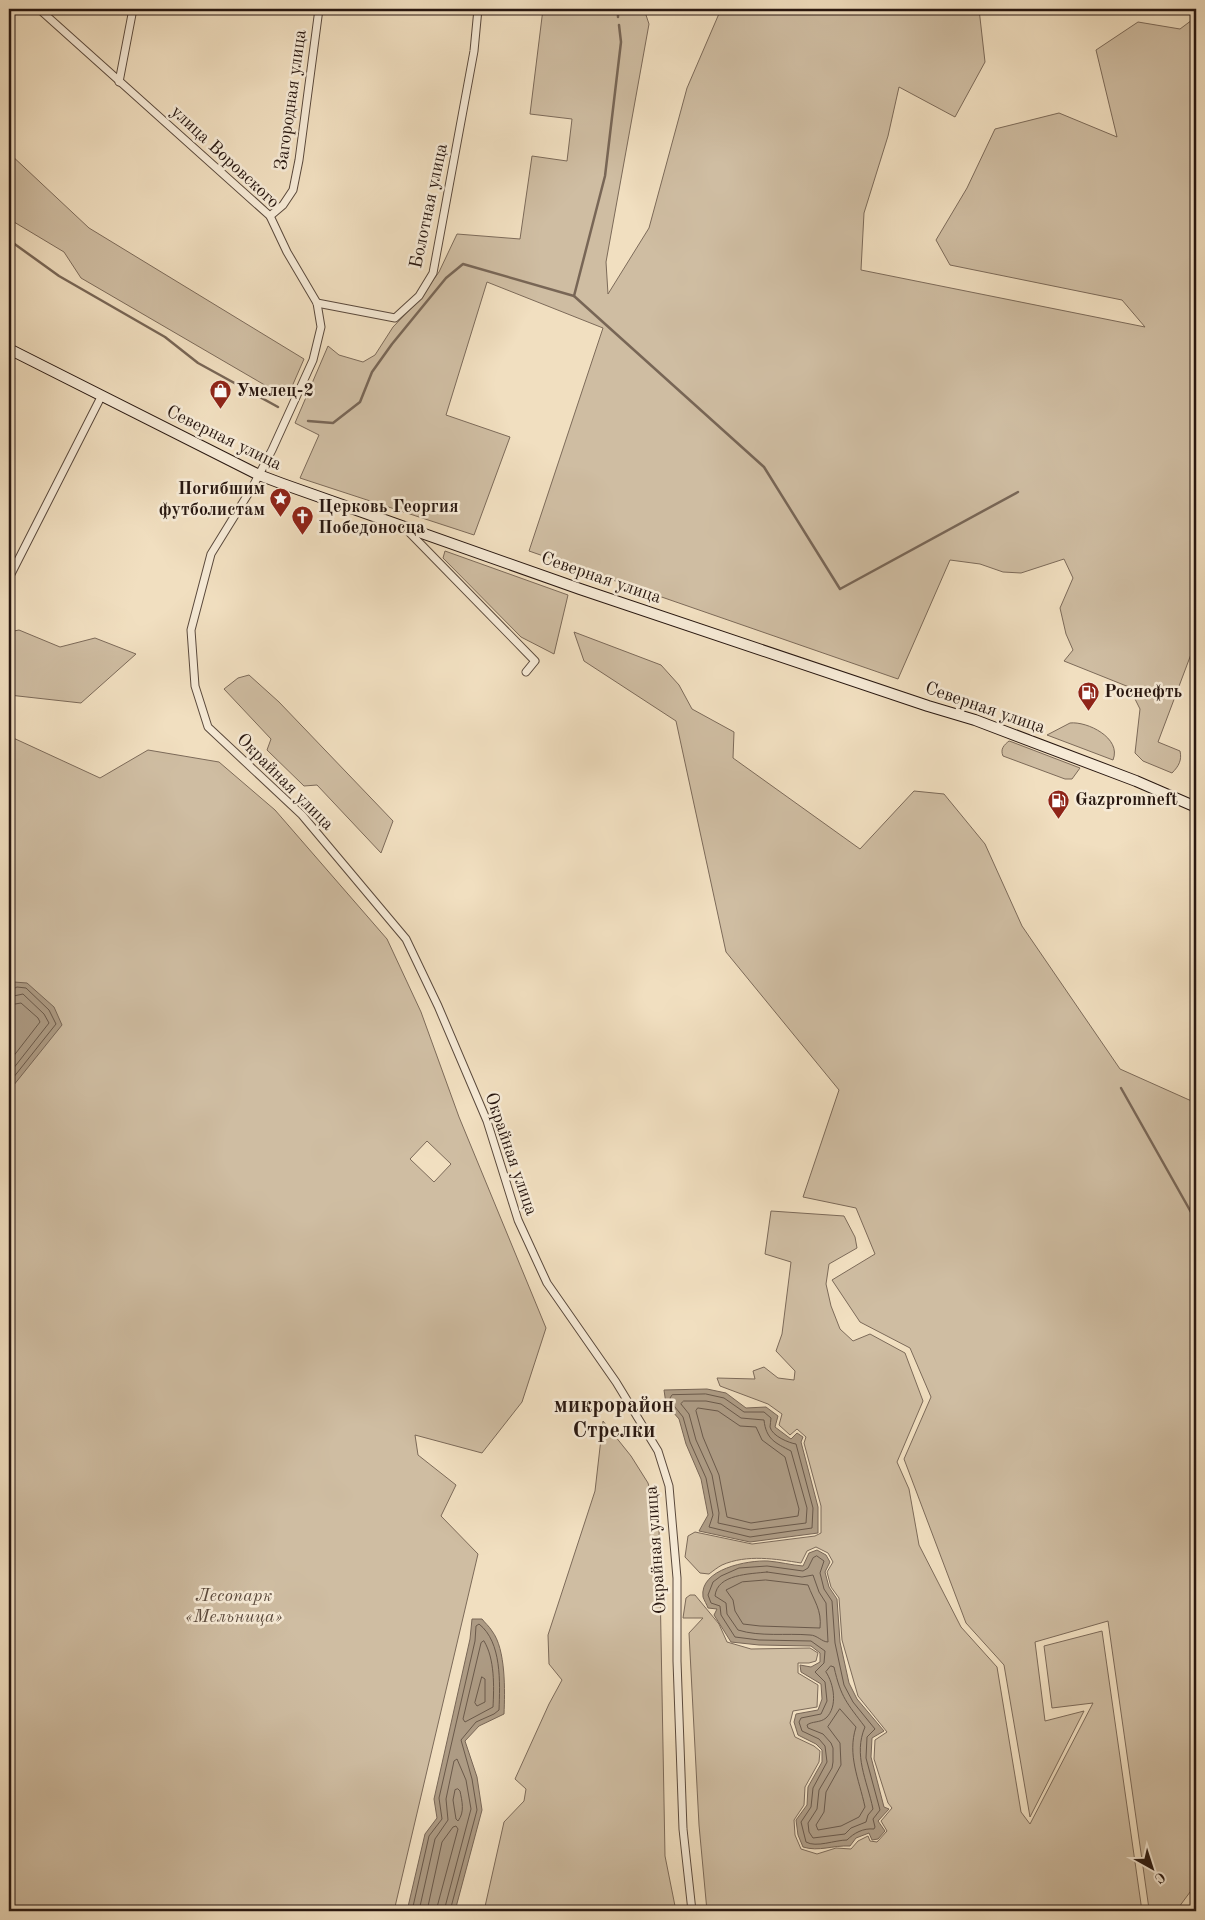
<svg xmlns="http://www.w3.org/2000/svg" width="1205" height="1920" viewBox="0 0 1205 1920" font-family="'Old Standard TT',serif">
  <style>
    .green { fill: #cfbda2; stroke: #7c6a59; fill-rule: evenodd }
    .water { fill: #ad9b84; stroke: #786656 }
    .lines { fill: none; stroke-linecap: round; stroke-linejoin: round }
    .shore { stroke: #6a594a; stroke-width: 1 }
    .stream { stroke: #786656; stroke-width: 2.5 }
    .minor-casing { stroke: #5a493c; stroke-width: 9 }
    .secondary-casing { stroke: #281710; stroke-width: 12 }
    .minor { stroke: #f6ead6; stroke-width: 7 }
    .secondary { stroke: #f6ead6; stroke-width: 10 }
    .labels { text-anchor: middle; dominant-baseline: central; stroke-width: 5; stroke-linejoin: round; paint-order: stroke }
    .street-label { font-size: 18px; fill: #281710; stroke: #f6ead6 }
    .poi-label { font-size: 18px; font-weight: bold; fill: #281710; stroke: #f6ead6; text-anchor: start }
    .park-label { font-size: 18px; font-style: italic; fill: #5a493c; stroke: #f6ead6 }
    .district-label { font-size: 22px; font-weight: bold; fill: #281710; stroke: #f6ead6 }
  </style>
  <rect width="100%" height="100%" fill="#f1dfc0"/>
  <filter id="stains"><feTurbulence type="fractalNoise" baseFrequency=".004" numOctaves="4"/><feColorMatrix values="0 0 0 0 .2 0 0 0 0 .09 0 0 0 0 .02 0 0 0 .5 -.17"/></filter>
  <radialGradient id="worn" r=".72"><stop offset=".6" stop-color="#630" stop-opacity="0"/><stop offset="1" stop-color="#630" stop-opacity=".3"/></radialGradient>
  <g class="green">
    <path d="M543,9H644L649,24L606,262L608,294L649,228L687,88L721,9H979L985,62L955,117L899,87L888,136L864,213L861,270L1145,327L1122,300L950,265L936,240L967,188L995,129L1059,113L1117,137L1096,50L1138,22L1180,29L1196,17V641L1158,742L1180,751C1182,760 1179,766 1172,773L1143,761L1135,753L1140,709L1129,687L1064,661L1073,650L1066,634L1060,608L1073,578L1064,559L1021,573L1003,572L980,564L950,560L898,679L529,551L603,328L487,282L446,415L510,437L474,535L300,478L319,435L295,423L328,346L339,355L363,362L375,355L393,327L418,301L439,272L457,234L520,239L532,156L567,161L572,119L530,114Z"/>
    <path d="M9,153L89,228L304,359L287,398L81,278L64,252L9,219Z"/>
    <path d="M445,551L568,595L554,654L521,637L443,558Z"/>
    <path d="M19,630L60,647L95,638L136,654L81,703L9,695V632Z"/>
    <path d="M574,632L661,665L679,685L692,709L734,732L733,758L860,849L914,791L944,794L985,844L1022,926L1120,1069L1196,1103V1884L1176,1911H1147L1149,1909L1108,1621L1035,1642L1045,1721L1084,1711L1030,1817L1004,1665L966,1623L904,1459L931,1397L910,1348L860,1322L832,1280L875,1254L856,1208L803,1197L839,1090L726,952L676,721L584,661Z"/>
    <path d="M249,675L279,702L393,821L381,853L317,785L304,786L267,750L271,739L224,689L238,678Z"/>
    <path d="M1070,723C1087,721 1122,738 1113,760L1047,735Z"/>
    <path d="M9,736L100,778L148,750L219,762L275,810L387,939L421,1012L459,1117L546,1328L522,1402L482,1453L415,1435L418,1455L456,1485L441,1516L478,1554L394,1911H9ZM427,1141L451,1164L434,1182L410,1159Z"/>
    <path d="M1009,741L1012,742L1080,768L1072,779H1065L1003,756C1000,749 1004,745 1009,741Z"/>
    <path d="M771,1211L844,1216L855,1237L857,1248L829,1264L826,1284L831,1306L840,1329L853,1341L870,1334L905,1353L923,1401L897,1462L909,1489L919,1545L961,1627L997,1667L1021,1812L1030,1824L1093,1703L1052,1708L1044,1646L1102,1631L1142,1911H707L699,1825L689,1633L703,1618H683L686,1598L690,1595H695L719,1624L727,1642L751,1649L810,1648L818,1653L816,1661L809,1663H798V1673L818,1685L817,1707L793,1711L790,1723L795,1737L814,1746L820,1751L819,1762L805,1787L804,1805L794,1820L795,1835L801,1849L817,1854L836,1848L851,1849L858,1841L868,1836L870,1841L877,1842L887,1831L881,1821L892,1808L888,1803L874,1759L875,1740L887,1732L858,1696L842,1640L839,1598L831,1587L827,1572L833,1562L828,1553L816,1547L807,1551L801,1563C776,1559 747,1554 722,1565C718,1567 713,1571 709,1574L700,1573L685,1557L688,1536L695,1532L752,1544L815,1536L821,1533V1506L804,1443L806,1437L797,1429L790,1435L779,1425L782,1414L768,1404L720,1386L717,1378L755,1379L753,1371L764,1367L778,1378L794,1380L795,1371L776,1351L782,1334L791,1262L765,1254Z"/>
    <path d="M603,1421L631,1456L648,1483L659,1527L665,1856L676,1911H484L504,1822L524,1801L526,1789L515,1779L549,1704L562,1680L549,1664L548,1635L595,1491Z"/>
  </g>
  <g class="water">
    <path d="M14,982L27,983L54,1007L62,1025L9,1091V989Z"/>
    <path d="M707,1389L726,1393L746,1408L766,1407L778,1416L775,1427L791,1439L797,1433L803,1437L801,1442L818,1507V1533L750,1542L699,1531L708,1515L701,1479L686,1444L679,1419L666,1404L664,1390Z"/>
    <path d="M817,1550L826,1555L830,1562L825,1572L829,1587L837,1599L840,1642L849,1683L857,1699L884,1731L872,1738L871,1757L884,1807L889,1809L878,1821L885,1831L878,1839L872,1840L869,1833L856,1838L850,1846C833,1845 819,1852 803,1847L798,1835L796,1820L807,1805L808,1787L822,1762V1750L816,1744L798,1735L794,1722L796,1714L818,1710L822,1699L821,1684L801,1672L800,1665L811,1667L820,1662V1653L811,1646L759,1645L731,1642L714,1615L717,1609L708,1608C707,1605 704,1600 703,1597C699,1569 748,1560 768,1561C780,1562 791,1565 803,1566L809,1553Z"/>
    <path d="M472,1619H482C485,1623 489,1626 492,1631C506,1649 505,1692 504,1714L479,1726L465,1741L477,1777L482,1810L455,1911H407L425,1834L437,1818L434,1799L470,1639Z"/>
  </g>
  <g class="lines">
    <g class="shore">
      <path d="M9,991L17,987L26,988L49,1010L56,1024L9,1083"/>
      <path d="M9,997L23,994L44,1014L49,1023L9,1074"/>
      <path d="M9,1005L21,1003L38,1018L40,1022L9,1062"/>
      <path d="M706,1394L724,1398L744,1412H764L771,1418C771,1421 770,1424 770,1427C772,1436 789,1443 796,1444L813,1508L812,1528L750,1537L709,1527L713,1515L706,1478L690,1442L683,1417L671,1402L670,1398L672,1395Z"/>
      <path d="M684,1401H706L721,1404L741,1418L764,1420C766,1439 775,1443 791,1451L807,1508L806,1523L751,1530L718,1523L719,1513L712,1475L696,1440L689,1414L681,1404Z"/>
      <path d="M698,1408L718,1411L740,1426L756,1427L762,1440L785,1457L799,1509L798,1516L751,1523L727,1517L719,1475L703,1437L696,1411Z"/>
      <path d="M817,1556L824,1561L820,1573L824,1589L832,1601L835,1643L844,1685L853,1702L875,1729L867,1737L866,1758L880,1810L873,1819L875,1827L874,1829C863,1828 854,1833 847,1840C835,1840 816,1848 806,1842L801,1822L811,1807L813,1788L827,1762L825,1746L819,1739L802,1731L799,1722L801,1718L821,1714L827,1701L825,1682L815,1672L824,1663L825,1651L811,1641L759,1640L735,1637L721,1615L720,1606L711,1603L708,1595L713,1582L721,1576L739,1568L767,1566L803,1571L808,1568L813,1558Z"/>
      <path d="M767,1572L802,1577L813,1575L819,1592L826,1603L828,1642C822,1642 817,1635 810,1635C786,1633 760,1637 738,1630L727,1614L726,1603L715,1596C717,1574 750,1574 767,1572Z"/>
      <path d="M766,1580L808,1585C814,1601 822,1610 820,1628L760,1626L743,1624L735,1611L733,1600L726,1590L742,1582Z"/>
      <path d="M484,1641C495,1659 494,1687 493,1707L465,1722L463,1719L481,1643Z"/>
      <path d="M831,1666L834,1667C841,1698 847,1703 865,1727C853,1755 867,1780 873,1809L868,1815L866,1822L851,1828L845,1834L813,1838L809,1832L808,1823L817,1809L819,1790L832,1768L833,1762V1748L831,1743L823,1734L808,1728L807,1725C812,1721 820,1723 826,1718C838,1707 834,1684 826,1672Z"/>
      <path d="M482,1677L485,1679V1702L477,1706L475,1703Z"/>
      <path d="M840,1709L856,1727C847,1755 859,1779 865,1807L859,1817L841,1826L818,1830L816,1825L824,1812L826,1792L841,1765L840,1743L828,1727Z"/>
      <path d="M458,1789L460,1791C462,1801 465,1812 458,1821L456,1819L453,1800L455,1790Z"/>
      <path d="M412,1911L429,1836L442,1819L439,1798L475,1641L476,1626L479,1624C502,1642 500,1683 499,1710L494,1714L476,1722L461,1740L472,1779L477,1810L450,1911"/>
      <path d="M419,1911L435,1839L448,1820L446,1799L454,1761L457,1759L466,1780L471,1809L444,1911"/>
      <path d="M427,1911L442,1842L453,1827L456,1826L458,1829L436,1911"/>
    </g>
    <g class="stream">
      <path d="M618,17V9"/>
      <path d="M9,240L59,276L165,337L198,363L278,407"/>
      <path d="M574,296L764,467L840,589L1018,492"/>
      <path d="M308,421L333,423L360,402L372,372L392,344L446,278L463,264L574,296L605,176L621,42L619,25"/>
      <path d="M1121,1088L1196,1221"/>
    </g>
    <defs>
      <g id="minor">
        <path d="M39,9L270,216L287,252L317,303L321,327L313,360L272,450L253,486L211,554L191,630L195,686L208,727L302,815L406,939L438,1006L487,1121L518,1220L547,1283L616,1382L658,1451L669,1486L677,1578V1661L683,1829L692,1911"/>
        <path d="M119,82L133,9"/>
        <path d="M270,216L283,205L293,190L299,160L319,9"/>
        <path d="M317,303L395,318L419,296L433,273L474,51L478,9"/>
        <path d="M406,529L535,661L526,672"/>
        <path d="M9,578L101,397"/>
      </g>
      <path id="secondary" d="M9,349L259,475L283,484L580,589L928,706L975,720L1136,781L1196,807"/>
    </defs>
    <use href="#minor" class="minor-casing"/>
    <use href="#secondary" class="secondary-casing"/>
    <use href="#minor" class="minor"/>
    <use href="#secondary" class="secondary"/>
  </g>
  <defs>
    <symbol id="shop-pin" viewBox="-11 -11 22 30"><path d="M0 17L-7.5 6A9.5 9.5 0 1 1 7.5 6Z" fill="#8f2418" stroke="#f6ead6"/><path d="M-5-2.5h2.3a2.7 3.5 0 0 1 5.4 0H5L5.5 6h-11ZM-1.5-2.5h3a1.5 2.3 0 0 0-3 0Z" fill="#fff"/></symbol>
    <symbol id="sight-pin" viewBox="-11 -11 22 30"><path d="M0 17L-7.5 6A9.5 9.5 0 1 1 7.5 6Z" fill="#8f2418" stroke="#f6ead6"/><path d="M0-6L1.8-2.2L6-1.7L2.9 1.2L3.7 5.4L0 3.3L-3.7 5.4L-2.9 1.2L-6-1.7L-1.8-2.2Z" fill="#fff"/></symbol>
    <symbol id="church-pin" viewBox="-11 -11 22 30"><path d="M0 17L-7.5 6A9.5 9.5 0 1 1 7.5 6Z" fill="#8f2418" stroke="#f6ead6"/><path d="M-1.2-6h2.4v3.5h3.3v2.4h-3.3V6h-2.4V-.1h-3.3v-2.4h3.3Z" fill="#fff"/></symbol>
    <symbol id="fuel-pin" viewBox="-11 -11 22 30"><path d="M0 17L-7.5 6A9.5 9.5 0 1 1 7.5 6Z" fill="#8f2418" stroke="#f6ead6"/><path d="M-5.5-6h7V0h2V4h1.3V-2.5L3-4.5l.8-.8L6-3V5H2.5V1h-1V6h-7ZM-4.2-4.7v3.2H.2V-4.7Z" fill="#fff"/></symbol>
  </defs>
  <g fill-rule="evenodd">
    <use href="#shop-pin" x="208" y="378" width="25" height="34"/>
    <use href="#sight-pin" x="268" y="486" width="25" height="34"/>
    <use href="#church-pin" x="290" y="504" width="25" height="34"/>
    <use href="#fuel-pin" x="1076" y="680" width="25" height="34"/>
    <use href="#fuel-pin" x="1046" y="788" width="25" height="34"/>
  </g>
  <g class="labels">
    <g class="street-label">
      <text transform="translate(291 100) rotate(-82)">Загородная улица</text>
      <text transform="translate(225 157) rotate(43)">улица Воровского</text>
      <text transform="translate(429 206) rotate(-78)">Болотная улица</text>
      <text transform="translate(224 438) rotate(26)">Северная улица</text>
      <text transform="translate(601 578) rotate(19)">Северная улица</text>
      <text transform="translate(985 708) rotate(19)">Северная улица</text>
      <text transform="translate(285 782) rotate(45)">Окрайная улица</text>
      <text transform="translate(511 1154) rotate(71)">Окрайная улица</text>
      <text transform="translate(656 1550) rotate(-94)">Окрайная улица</text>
    </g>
    <g class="poi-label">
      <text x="236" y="391">Умелец-2</text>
      <text x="265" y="489" text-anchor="end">Погибшим<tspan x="265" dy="21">футболистам</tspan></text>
      <text x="318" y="507">Церковь Георгия<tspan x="318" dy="21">Победоносца</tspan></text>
      <text x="1104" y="692">Роснефть</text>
      <text x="1075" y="800">Gazpromneft</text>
    </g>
    <g class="park-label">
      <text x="234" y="1596">Лесопарк<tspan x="234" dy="21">«Мельница»</tspan></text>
    </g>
    <g class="district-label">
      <text x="614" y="1406">микрорайон<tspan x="614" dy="25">Стрелки</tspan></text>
    </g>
  </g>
  <rect width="1205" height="1920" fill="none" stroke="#f1dfc0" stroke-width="30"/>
  <rect x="10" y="10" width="1185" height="1900" fill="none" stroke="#281710" stroke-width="2.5"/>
  <rect x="15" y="15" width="1175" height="1890" fill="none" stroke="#281710"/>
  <g transform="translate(1152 1868) rotate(141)" stroke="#f6ead6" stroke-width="4" paint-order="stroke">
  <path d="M0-4L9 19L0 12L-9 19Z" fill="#281710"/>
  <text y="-8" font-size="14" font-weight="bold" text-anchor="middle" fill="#281710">С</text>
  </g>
  <rect width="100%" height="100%" filter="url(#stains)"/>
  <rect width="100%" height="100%" fill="url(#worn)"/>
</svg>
